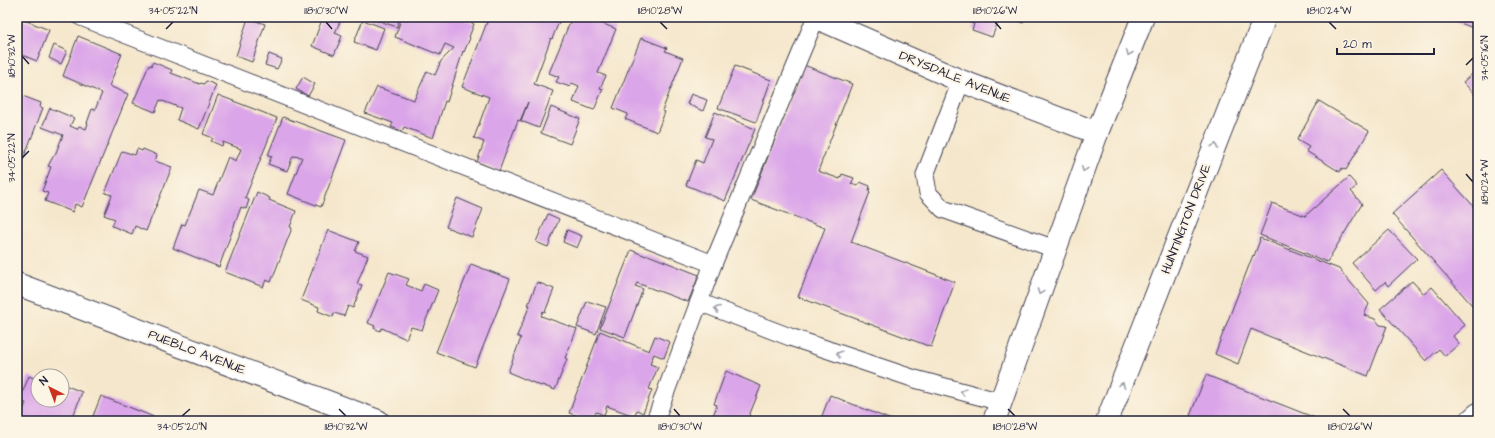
<svg xmlns="http://www.w3.org/2000/svg" width="1495" height="438" viewBox="0 0 1495 438" font-family="'Architects Daughter',sans-serif">
  <style>
    .building { fill: #dba6e9 }
    .lines { fill: none; stroke-linecap: round; stroke-linejoin: round }
    .service-casing { stroke: #424051; stroke-width: 19 }
    .minor-casing { stroke: #424051; stroke-width: 24 }
    .primary-casing { stroke: #424051; stroke-width: 24 }
    .service { stroke: #fff; stroke-width: 17 }
    .minor { stroke: #fff; stroke-width: 22 }
    .primary { stroke: #fff; stroke-width: 22 }
    .oneway { stroke: #9c9ca7 }
    .ticks { fill: none; stroke: #22223b; stroke-width: 1.5 }
    .labels { text-anchor: middle; dominant-baseline: central; stroke-width: 4; stroke-linejoin: round; paint-order: stroke }
    .street-label { font-size: 13px; fill: #22223b; stroke: #fcf5e5 }
    .neatline { fill: none; stroke: #22223b; stroke-width: 1.5 }
    .ticks-label { font-size: 10px; text-anchor: middle; fill: #22223b }
  </style>
  <rect width="100%" height="100%" fill="#fcf5e5"/>
  <filter id="ink" filterUnits="userSpaceOnUse"><feTurbulence type="fractalNoise" baseFrequency=".025" numOctaves="2"/><feDisplacementMap in="SourceGraphic" scale="8" xChannelSelector="R" yChannelSelector="G"/><feConvolveMatrix kernelMatrix="1 2 1 2 8 2 1 2 1" color-interpolation-filters="sRGB"/></filter>
  <filter id="wash" filterUnits="userSpaceOnUse"><feTurbulence type="fractalNoise" baseFrequency=".012" numOctaves="4" result="noise"/><feDisplacementMap in="SourceGraphic" scale="16" xChannelSelector="R" yChannelSelector="G"/><feGaussianBlur stdDeviation="0.9" result="paint"/><feColorMatrix in="noise" values="0 0 0 0 0 0 0 0 0 0 0 0 0 0 0 0 0 1.4 0 .05"/><feComposite in="paint" operator="in"/></filter>
  <g filter="url(#wash)">
    <rect width="100%" height="100%" fill="#f5e7cc"/>
    <g id="blocks">
      <g class="building">
        <path d="M17,17L49,30L37,61L22,55L21,57L17,55Z"/>
        <path d="M323,17H342L335,33L342,36L334,55L312,46Z"/>
        <path d="M368,17H400L397,27Z"/>
        <path d="M402,17H465L464,19L474,24L469,37L470,38L464,52L463,51L447,102L445,101L433,138L404,127L402,131L391,127L393,123L365,113L377,87L414,100L427,71L435,75L441,61L454,48L445,44L440,55L395,37Z"/>
        <path d="M489,17H561L552,39L551,38L534,84L553,91L539,128L521,121L528,102L520,121L518,120L499,171L477,162L484,142L474,138L489,97L462,87Z"/>
        <path d="M572,17H586L616,29L598,73L606,76L600,88L603,89L594,110L573,102L579,86L572,83L570,87L556,82L559,77L549,73Z"/>
        <path d="M956,17H1000L992,37L972,30L974,24Z"/>
        <path d="M1008,17H1025L1023,23Z"/>
        <path d="M1445,17H1478V30Z"/>
        <path d="M248,18L265,24L252,62L236,56Z"/>
        <path d="M363,20L384,28L376,50L354,42Z"/>
        <path d="M78,36L122,54L109,86L128,94L82,207L75,204L73,212L45,201L48,193L42,191L51,167L48,166L54,155H55L63,135L42,127L50,108L74,118L70,126L77,129L79,126L86,129L88,123H87L92,109L95,110L102,93L63,76Z"/>
        <path d="M641,38L667,48L665,51L683,58L662,111L665,112L657,132L625,119L628,114L613,108Z"/>
        <path d="M54,45L67,51L61,64L49,58Z"/>
        <path d="M269,54L282,59L277,69L265,65Z"/>
        <path d="M153,62L172,70L171,73L200,84L201,83L204,84L206,81L216,85L199,129L177,120L181,108L160,100L155,112L133,103L149,65L151,66Z"/>
        <path d="M804,65L852,84L818,171L840,179L842,174L854,178L851,184L858,186L860,182L870,186L869,191L870,192L851,242L955,282L931,347L798,297L825,228L751,200Z"/>
        <path d="M735,66L771,80L756,122L718,108Z"/>
        <path d="M1478,69V98L1463,82Z"/>
        <path d="M303,77L315,84L308,96L296,89Z"/>
        <path d="M691,94L707,100L703,111L687,104Z"/>
        <path d="M20,95L41,103L40,107L43,108L17,175V98L18,99Z"/>
        <path d="M218,95L277,118L245,198L249,200L246,209L241,207L219,267L173,248L182,224L185,225L199,190L213,195L228,157L236,161L241,149L223,142L222,146L211,141L213,138L203,134Z"/>
        <path d="M1319,101L1369,131L1346,170L1342,168L1340,172L1306,151L1309,147L1297,140Z"/>
        <path d="M551,107L580,119L570,144L541,133Z"/>
        <path d="M715,112L755,129L725,201L686,185L696,160L703,163L712,139L705,137Z"/>
        <path d="M283,117L346,140L321,207L288,194L302,157L293,156L287,171L268,164L272,156L268,155Z"/>
        <path d="M137,149L142,151L143,149L157,155L155,161L172,167L146,231L135,226L132,234L112,226L115,219L104,215L112,195L105,193L122,151L135,155Z"/>
        <path d="M1441,170L1478,211V312L1392,214Z"/>
        <path d="M1349,177L1357,186L1351,191L1362,204L1327,262L1260,235L1272,203L1305,216Z"/>
        <path d="M257,192L270,198L269,200L296,211L290,227L292,228L271,282L266,280L263,287L225,272Z"/>
        <path d="M457,198L483,209L472,237L446,227Z"/>
        <path d="M548,214L559,219L548,247L536,242Z"/>
        <path d="M328,230L359,242L355,251L368,256L357,284L362,285L353,308L348,306L344,316L334,313L333,317L318,311L319,307L301,300Z"/>
        <path d="M567,230L582,236L577,248L563,242Z"/>
        <path d="M1389,230L1417,259L1388,286L1385,282L1376,290L1352,263Z"/>
        <path d="M1260,238L1339,269L1369,304L1364,315L1375,319L1380,325L1387,326L1368,376L1251,329L1238,364L1215,354L1253,255L1254,256L1260,240L1259,239Z"/>
        <path d="M631,250L646,256L648,255L699,275L688,302L637,283L635,286L643,289L625,337L600,328Z"/>
        <path d="M471,264L510,279L475,367L436,352Z"/>
        <path d="M389,272L409,279L406,285L421,291L424,284L438,290L422,330L411,327L406,339L382,328L380,331L374,328L375,326L368,323Z"/>
        <path d="M1412,281L1424,294L1432,287L1465,325L1453,336L1459,344L1445,356L1439,349L1426,361L1380,309Z"/>
        <path d="M537,282L554,289L545,312L543,311L541,316L577,329L565,358L567,359L555,390L542,385L541,386L508,372L521,338L517,336L530,305H528Z"/>
        <path d="M587,301L606,307L596,334L577,327Z"/>
        <path d="M600,331L649,351L655,336L670,342L664,358L654,354L650,364L658,367L649,389L652,390L643,413L637,410L634,416L607,406L604,415L596,412L592,421L569,413Z"/>
        <path d="M726,371L761,386L747,421H711L717,405L714,404Z"/>
        <path d="M1206,375L1323,421H1188Z"/>
        <path d="M29,376L38,380V400H62V384L82,392L73,417L69,415L67,421H19L26,403L19,401Z"/>
        <path d="M830,395L894,421H820Z"/>
        <path d="M101,396L154,417L152,421H91Z"/>
      </g>
    </g>
  </g>
  <g filter="url(#ink)">
    <use href="#blocks" fill-opacity="0" stroke="#424051" stroke-width="1"/>
    <g class="lines">
      <defs>
        <g id="service">
          <path d="M81,17L713,264"/>
          <path d="M961,81L925,175L928,193L943,209L1055,249"/>
          <path d="M699,302L790,337L915,379L1001,402"/>
          <path d="M655,421L713,264L816,17"/>
        </g>
        <g id="minor">
          <path d="M815,17L961,81L1097,133"/>
          <path d="M17,284L378,421"/>
          <path d="M1470,421L1478,414"/>
        </g>
        <g id="primary">
          <path d="M994,421L1097,133L1143,17"/>
          <path d="M1107,421L1265,17"/>
        </g>
      </defs>
      <use href="#service" class="service-casing"/>
      <use href="#minor" class="minor-casing"/>
      <use href="#primary" class="primary-casing"/>
      <use href="#service" class="service"/>
      <use href="#minor" class="minor"/>
      <use href="#primary" class="primary"/>
    </g>
    <defs><path id="oneway-chevron" d="M-2-3.5L2.5 0L-2 3.5" fill="none" stroke-width="1.6" stroke-linecap="round" stroke-linejoin="round"/></defs>
    <g class="oneway">
      <use href="#oneway-chevron" transform="translate(1129 53) rotate(112)"/>
      <use href="#oneway-chevron" transform="translate(1215 146) rotate(-69)"/>
      <use href="#oneway-chevron" transform="translate(1084 169) rotate(110)"/>
      <use href="#oneway-chevron" transform="translate(1040 292) rotate(110)"/>
      <use href="#oneway-chevron" transform="translate(717 309) rotate(-159)"/>
      <use href="#oneway-chevron" transform="translate(839 354) rotate(-161)"/>
      <use href="#oneway-chevron" transform="translate(1122 385) rotate(-69)"/>
      <use href="#oneway-chevron" transform="translate(963 392) rotate(-165)"/>
    </g>
  </g>
  <path class="ticks" d="M326,22L332,29M660,22L667,29M995,22L1001,29M1329,22L1336,29M166,29L173,22M22,56L29,64M1466,65L1473,58M22,158L29,151M1466,174L1473,182M339,409L346,416M674,409L680,416M1008,409L1015,416M1343,409L1350,416M182,416L190,409"/>
  <g class="labels">
    <g class="street-label">
      <text transform="translate(955 77) rotate(22)">DRYSDALE AVENUE</text>
      <text transform="translate(1186 219) rotate(-69)">HUNTINGTON DRIVE</text>
      <text transform="translate(197 352) rotate(21)">PUEBLO AVENUE</text>
    </g>
  </g>
  <rect width="1495" height="438" fill="none" stroke="#fcf5e5" stroke-width="44"/>
  <g transform="translate(50 388) rotate(318)"><circle r="19" fill="#fcf5e5" stroke="#a5a1a1"/>
  <path d="M0-3L7 15L0 10L-7 15Z" fill="#c8321e"/>
  <text y="-6" font-size="11" font-weight="bold" text-anchor="middle" fill="#22223b">N</text>
  </g>
  <path d="M1337 48v6h97v-6" fill="none" stroke="#22223b" stroke-width="2"/>
  <text x="1343" y="48" font-size="12" fill="#22223b" stroke="#fcf5e5" stroke-width="3" paint-order="stroke">20 m</text>
  <rect x="22" y="22" width="1451" height="394" class="neatline"/>
  <g class="ticks-label">
    <text x="173" y="14">34°05'22"N</text>
    <text x="326" y="14">118°10'30"W</text>
    <text x="660" y="14">118°10'28"W</text>
    <text x="995" y="14">118°10'26"W</text>
    <text x="1329" y="14">118°10'24"W</text>
    <text transform="translate(11 56) rotate(-90)" y="4">118°10'32"W</text>
    <text transform="translate(1484 58) rotate(-90)" y="4">34°05'16"N</text>
    <text transform="translate(11 158) rotate(-90)" y="4">34°05'22"N</text>
    <text transform="translate(1484 182) rotate(-90)" y="4">118°10'24"W</text>
    <text x="182" y="430">34°05'20"N</text>
    <text x="346" y="430">118°10'32"W</text>
    <text x="680" y="430">118°10'30"W</text>
    <text x="1015" y="430">118°10'28"W</text>
    <text x="1350" y="430">118°10'26"W</text>
  </g>
</svg>
